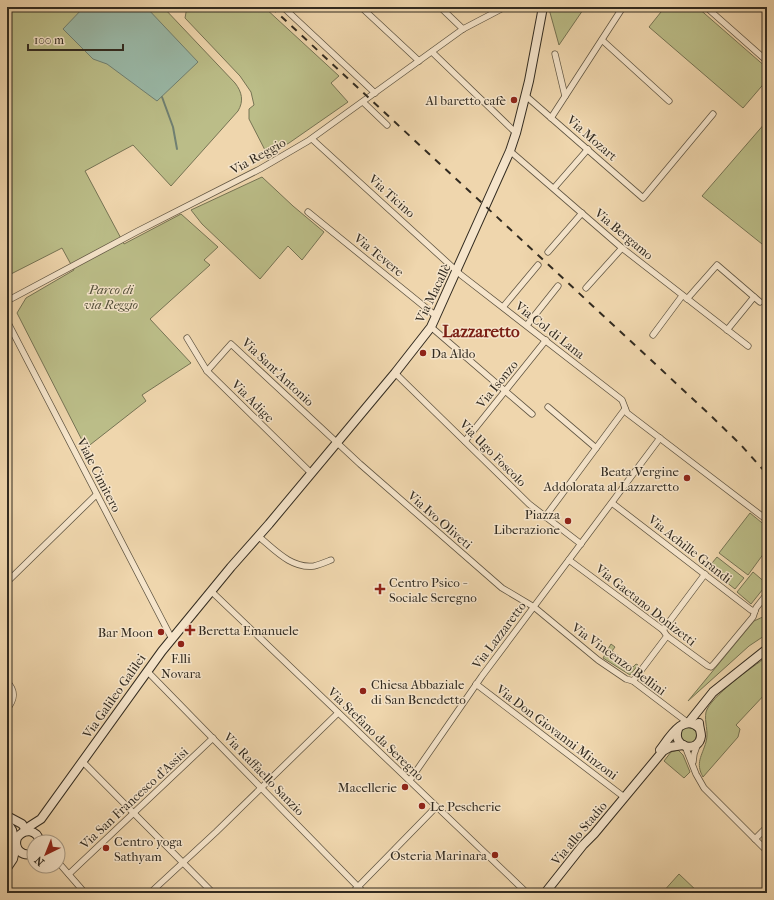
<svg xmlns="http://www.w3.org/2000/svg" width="774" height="900" viewBox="0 0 774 900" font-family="'IM FELL French Canon',serif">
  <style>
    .green { fill: #bbbd88; stroke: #767454 }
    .water { fill: #9ab9a8; stroke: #708072 }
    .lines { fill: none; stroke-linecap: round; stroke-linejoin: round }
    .stream { stroke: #708072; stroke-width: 2 }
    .street-casing { stroke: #615643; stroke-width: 7 }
    .secondary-casing { stroke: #322b20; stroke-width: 10 }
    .street { stroke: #f5e4ca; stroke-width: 5.5 }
    .secondary { stroke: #f5e4ca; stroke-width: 8 }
    .rail { stroke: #322b20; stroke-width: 2; stroke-dasharray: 7 7; stroke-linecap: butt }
    .poi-dot { fill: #8f2418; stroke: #f5e4ca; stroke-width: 1.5 }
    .labels { text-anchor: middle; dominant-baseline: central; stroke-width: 3; stroke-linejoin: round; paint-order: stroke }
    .poi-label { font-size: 13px; fill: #322b20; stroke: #f5e4ca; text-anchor: end }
    .street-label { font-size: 13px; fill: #322b20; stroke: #f5e4ca }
    .park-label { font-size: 13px; font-style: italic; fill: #54503a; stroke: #f5e4ca }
    .district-label { font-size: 17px; font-weight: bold; fill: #7a1f14; stroke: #f5e4ca }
  </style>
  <rect width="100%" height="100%" fill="#efd6ad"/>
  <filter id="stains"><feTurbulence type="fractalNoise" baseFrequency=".005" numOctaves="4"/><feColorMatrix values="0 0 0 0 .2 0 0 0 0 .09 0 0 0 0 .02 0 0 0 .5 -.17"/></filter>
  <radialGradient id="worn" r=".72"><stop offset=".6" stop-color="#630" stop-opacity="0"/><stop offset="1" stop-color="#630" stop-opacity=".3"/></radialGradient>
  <g class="green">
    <path d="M7,7H163L235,83C242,92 244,101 238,111L171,186L133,145L85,171L124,244L181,214L218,247L204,260L210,265L150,319L191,363L142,395L146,401L86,448L17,313L26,298L74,270L62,248L7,276Z"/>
    <path d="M187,7H264L339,76L331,83L348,102L289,143L271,153L267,154L249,119V109L254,105L251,92L240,76L185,18Z"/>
    <path d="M551,7H585L559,45L549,9Z"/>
    <path d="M665,7H697L767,68V80L743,108L649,27Z"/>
    <path d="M766,122L767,123V248L702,196Z"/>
    <path d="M262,177L293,206L324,232L302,260L288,246L260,279L202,224L191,210Z"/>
    <path d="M750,513L767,527V549L748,575L719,553Z"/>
    <path d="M717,557L744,578L735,589L708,568Z"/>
    <path d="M753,572L767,584L751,604L737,592Z"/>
    <path d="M767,615V634L749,646L688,701L754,621Z"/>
    <path d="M611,644L615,647L612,651L633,667L636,664L638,665L630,675L603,658Z"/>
    <path d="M767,657V692L736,725L740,729L738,737L703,777C695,763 702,756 706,742C709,731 704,722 706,712C710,697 753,666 767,657Z"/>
    <path d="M684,726L695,728L698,736L694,742L687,744L681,740V729Z"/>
    <path d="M678,750L683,755L690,772L684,778L664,761L671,752Z"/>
    <path d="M679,874L699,893H662Z"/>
  </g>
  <path class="water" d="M84,7H146L198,62L157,101L107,64L93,59L63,29Z"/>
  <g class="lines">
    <path class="stream" d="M162,97L173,127L177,149"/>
    <defs>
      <g id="street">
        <path d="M283,7L375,93"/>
        <path d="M361,7L419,61"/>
        <path d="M440,7L463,29"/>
        <path d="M706,7L767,61"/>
        <path d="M602,40L669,101"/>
        <path d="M432,52L516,133"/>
        <path d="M555,54L565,96"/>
        <path d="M526,96L643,198L713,114"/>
        <path d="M363,102L387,125"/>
        <path d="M551,118L623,7"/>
        <path d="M312,139L461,275L622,400L627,413L767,520"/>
        <path d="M510,151L622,248L748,346"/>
        <path d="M554,188L588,149"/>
        <path d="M308,212L436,316"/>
        <path d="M548,252L582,213"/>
        <path d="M586,288L622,248"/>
        <path d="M687,299L717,265L760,302"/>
        <path d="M7,301L138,231L260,169L308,141L463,29L505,7"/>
        <path d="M503,307L538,265"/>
        <path d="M7,321L172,639"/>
        <path d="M527,325L558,286"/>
        <path d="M431,327L532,414"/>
        <path d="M727,330L754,297"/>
        <path d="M653,335L682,296"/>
        <path d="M187,338L207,371L311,473"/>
        <path d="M207,371L231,344L360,464L502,588L534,607L598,660L626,679L633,681L687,722"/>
        <path d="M395,373L529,504L581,544"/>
        <path d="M766,397L767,398"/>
        <path d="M548,407L596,448"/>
        <path d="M465,441L546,340"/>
        <path d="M612,503L751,610L755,611"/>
        <path d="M545,517L625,409"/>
        <path d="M258,536C274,549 291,569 314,566C319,565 326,562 331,560"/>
        <path d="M569,560L663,630L667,636L708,666L711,667L714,664L753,617L756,608L767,594"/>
        <path d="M7,582L96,495"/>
        <path d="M211,591L527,893"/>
        <path d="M663,630L705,574"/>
        <path d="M147,671L364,893"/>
        <path d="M633,681L667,636"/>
        <path d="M7,682C16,691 15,699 7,709"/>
        <path d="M476,684L624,797"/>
        <path d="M685,746L696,774L704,788L767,851"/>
        <path d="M83,762L213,893"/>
        <path d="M693,762L694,754L698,743"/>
        <path d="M410,780L482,676L660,438"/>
        <path d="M755,839L767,827"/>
        <path d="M58,862L85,893"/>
        <path d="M69,874L213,738"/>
        <path d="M150,893L216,832L338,713"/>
        <path d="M352,893L436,807"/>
      </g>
      <g id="secondary">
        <path d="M689,722L713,692L767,649"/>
        <path d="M678,729C671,748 699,754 701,736C701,732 699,727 699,723"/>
        <path d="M660,750C669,738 684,712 699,728"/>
        <path d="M7,816L22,824L27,831"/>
        <path d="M7,822L12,830L15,842"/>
        <path d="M29,831L30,826L41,819L162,651L231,567L269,524L395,373L431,327L510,151L516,133L529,81L543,7"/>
        <path d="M34,853C23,858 13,849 17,838C24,828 37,829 40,842"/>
        <path d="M7,868L13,859L16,846"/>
        <path d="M545,893L583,845L594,834L663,751L670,747L683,745"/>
      </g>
    </defs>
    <use href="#street" class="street-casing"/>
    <use href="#secondary" class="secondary-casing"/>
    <use href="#street" class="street"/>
    <use href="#secondary" class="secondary"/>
    <path class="rail" d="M271,7L708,413L740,444L767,474"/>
  </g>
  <g class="poi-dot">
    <circle cx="514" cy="100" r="4"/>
    <circle cx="423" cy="353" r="4"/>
    <circle cx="687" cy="478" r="4"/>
    <circle cx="568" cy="521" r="4"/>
    <path d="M378 583h4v4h4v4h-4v4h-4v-4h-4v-4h4z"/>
    <path d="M188 624h4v4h4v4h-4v4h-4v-4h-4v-4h4z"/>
    <circle cx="161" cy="632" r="4"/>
    <circle cx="181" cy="644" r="4"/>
    <circle cx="363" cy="691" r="4"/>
    <circle cx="405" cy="787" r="4"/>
    <circle cx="422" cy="806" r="4"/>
    <circle cx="106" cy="848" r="4"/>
    <circle cx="495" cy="855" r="4"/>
  </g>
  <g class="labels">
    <g class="poi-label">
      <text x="506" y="100">Al baretto cafè</text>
      <text x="431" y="353" text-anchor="start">Da Aldo</text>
      <text x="679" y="471">Beata Vergine<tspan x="679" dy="15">Addolorata al Lazzaretto</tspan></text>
      <text x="560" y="514">Piazza<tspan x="560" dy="15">Liberazione</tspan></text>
      <text x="389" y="582" text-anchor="start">Centro Psico -<tspan x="389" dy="15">Sociale Seregno</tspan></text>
      <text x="198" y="630" text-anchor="start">Beretta Emanuele</text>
      <text x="153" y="632">Bar Moon</text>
      <text x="181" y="658" text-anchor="middle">F.lli<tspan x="181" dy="15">Novara</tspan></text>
      <text x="371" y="684" text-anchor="start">Chiesa Abbaziale<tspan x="371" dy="15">di San Benedetto</tspan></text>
      <text x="397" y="787">Macellerie</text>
      <text x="430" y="806" text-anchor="start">Le Pescherie</text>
      <text x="114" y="841" text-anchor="start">Centro yoga<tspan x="114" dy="15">Sathyam</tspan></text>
      <text x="487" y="855">Osteria Marinara</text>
    </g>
    <g class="street-label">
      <text transform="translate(592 138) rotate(41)">Via Mozart</text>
      <text transform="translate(258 156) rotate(-29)">Via Reggio</text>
      <text transform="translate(392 196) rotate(42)">Via Ticino</text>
      <text transform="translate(624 234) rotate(40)">Via Bergamo</text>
      <text transform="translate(379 255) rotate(39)">Via Tevere</text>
      <text transform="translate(433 293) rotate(-64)">Via Macallè</text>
      <text transform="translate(550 330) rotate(38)">Via Col di Lana</text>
      <text transform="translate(278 372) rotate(43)">Via Sant'Antonio</text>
      <text transform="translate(497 384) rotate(-51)">Via Isonzo</text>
      <text transform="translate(253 401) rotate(45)">Via Adige</text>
      <text transform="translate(493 453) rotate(45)">Via Ugo Foscolo</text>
      <text transform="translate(99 475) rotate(63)">Viale Cimitero</text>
      <text transform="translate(440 520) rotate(41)">Via Ivo Oliveti</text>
      <text transform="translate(690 549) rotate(38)">Via Achille Grandi</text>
      <text transform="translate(646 605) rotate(38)">Via Gaetano Donizetti</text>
      <text transform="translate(499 635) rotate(-53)">Via Lazzaretto</text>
      <text transform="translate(619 659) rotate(36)">Via Vincenzo Bellini</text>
      <text transform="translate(114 696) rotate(-55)">Via Galileo Galilei</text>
      <text transform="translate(557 732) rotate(37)">Via Don Giovanni Minzoni</text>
      <text transform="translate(376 734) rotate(44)">Via Stefano da Seregno</text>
      <text transform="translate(264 774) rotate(46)">Via Raffaello Sanzio</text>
      <text transform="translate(134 798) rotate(-43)">Via San Francesco d'Assisi</text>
      <text transform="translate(579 833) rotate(-50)">Via allo Stadio</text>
    </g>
    <g class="park-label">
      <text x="111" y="289">Parco di<tspan x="111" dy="15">via Reggio</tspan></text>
    </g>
    <g class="district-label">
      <text x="481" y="331">Lazzaretto</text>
    </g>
  </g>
  <rect width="774" height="900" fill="none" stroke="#efd6ad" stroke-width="24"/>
  <rect x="8" y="8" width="758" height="884" fill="none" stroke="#322b20" stroke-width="2"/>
  <rect x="12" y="12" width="750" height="876" fill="none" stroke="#322b20"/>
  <g transform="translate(46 854) rotate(223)"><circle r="19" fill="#f5e4ca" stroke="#a79a86"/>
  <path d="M0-3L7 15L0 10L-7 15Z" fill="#8f2418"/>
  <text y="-6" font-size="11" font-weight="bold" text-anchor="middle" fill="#322b20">N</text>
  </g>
  <path d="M28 44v6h95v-6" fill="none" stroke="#322b20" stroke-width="2"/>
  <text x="34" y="44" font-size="12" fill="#322b20" stroke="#f5e4ca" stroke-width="3" paint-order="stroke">100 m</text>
  <rect width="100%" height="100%" filter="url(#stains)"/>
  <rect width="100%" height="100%" fill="url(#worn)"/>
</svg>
